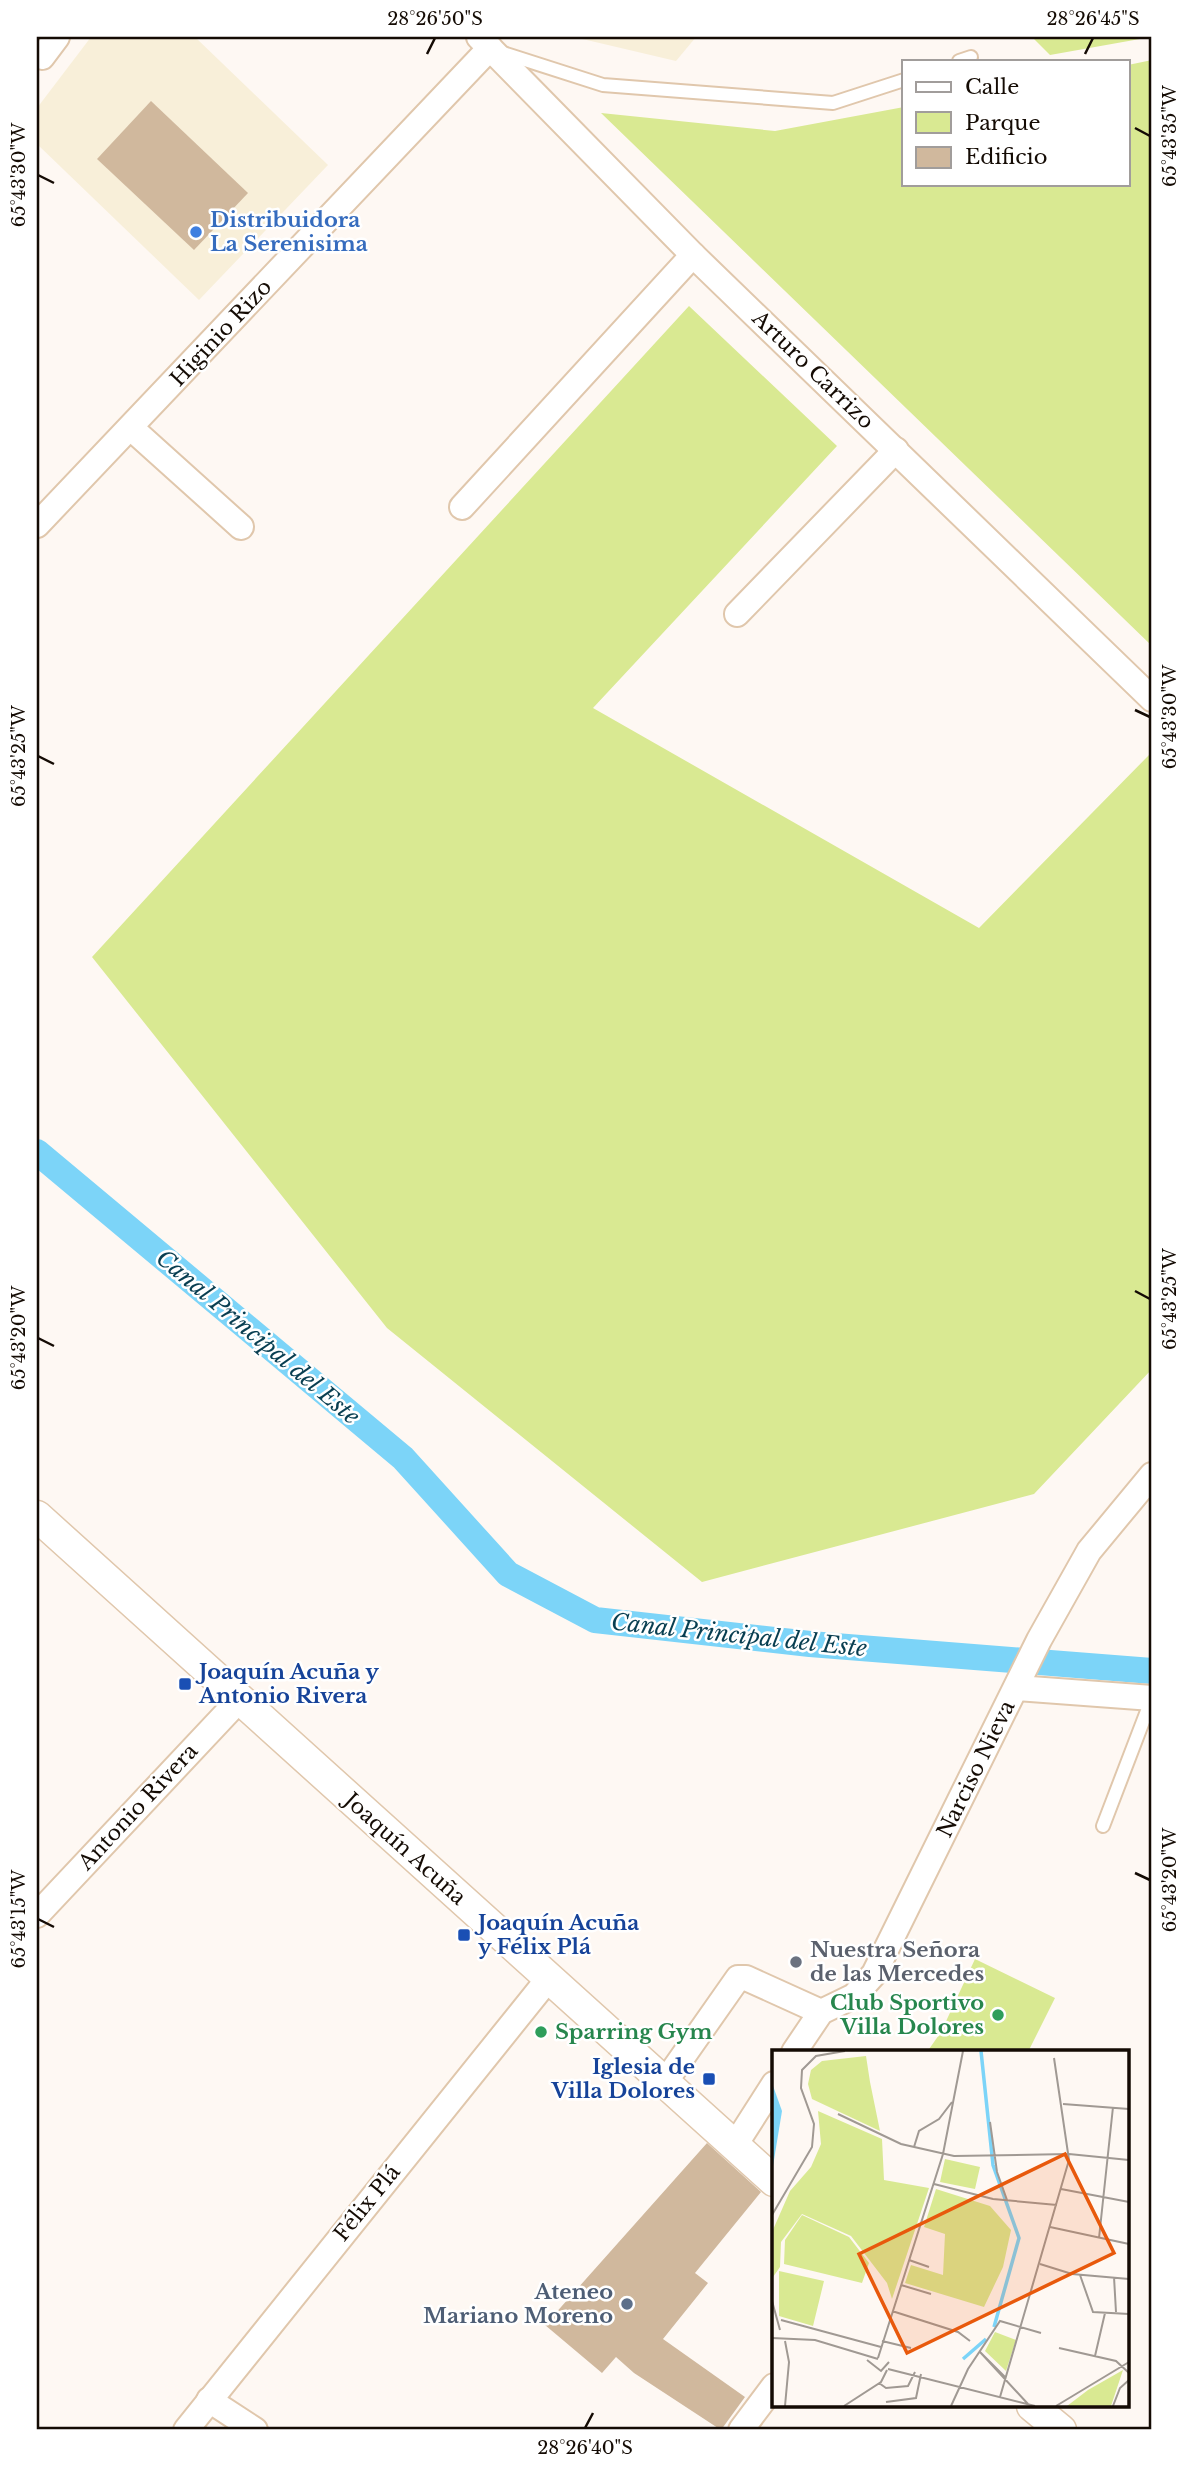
<svg xmlns="http://www.w3.org/2000/svg" width="1189" height="2467" viewBox="0 0 1189 2467" font-family="'Libre Baskerville',serif">
  <style>
    .industrial { fill: #f8efd9 }
    .green { fill: #d9e992 }
    .lines { fill: none; stroke-linecap: round; stroke-linejoin: round }
    .canal { stroke: #7cd4f8; stroke-width: 26 }
    .building { fill: #d0b89d }
    .service-casing { stroke: #e0c7ac; stroke-width: 16 }
    .minor-casing { stroke: #e0c7ac; stroke-width: 28 }
    .tertiary-casing { stroke: #e0c7ac; stroke-width: 33 }
    .service { stroke: #fff; stroke-width: 12 }
    .minor { stroke: #fff; stroke-width: 24 }
    .tertiary { stroke: #fff; stroke-width: 30 }
    .ticks { fill: none; stroke: #140b04; stroke-width: 2.5 }
    .shop-dot { fill: #3f7fe0; stroke: #fff; stroke-width: 2.5 }
    .transit-dot { fill: #1a4fb4; stroke: #fff; stroke-width: 2.5 }
    .worship-dot { fill: #6b7280; stroke: #fff; stroke-width: 2.5 }
    .leisure-dot { fill: #2e9e5b; stroke: #fff; stroke-width: 2.5 }
    .service-dot { fill: #5c6f8a; stroke: #fff; stroke-width: 2.5 }
    .labels { text-anchor: middle; dominant-baseline: central; stroke-width: 5; stroke-linejoin: round; paint-order: stroke }
    .shop-label { font-size: 21px; font-weight: bold; fill: #366cbe; stroke: #fff; text-anchor: start }
    .street-label { font-size: 21px; fill: #140b04; stroke: #fff }
    .transit-label { font-size: 21px; font-weight: bold; fill: #164399; stroke: #fff; text-anchor: start }
    .worship-label { font-size: 21px; font-weight: bold; fill: #5b616d; stroke: #fff; text-anchor: start }
    .leisure-label { font-size: 21px; font-weight: bold; fill: #27864d; stroke: #fff; text-anchor: end }
    .service-label { font-size: 21px; font-weight: bold; fill: #4e5e75; stroke: #fff; text-anchor: end }
    .water-label { font-size: 23px; font-style: italic; fill: #083e51; stroke: #fff }
    .inset-river { fill: none; stroke: #7cd4f8; stroke-width: 3.5 }
    .inset-road { fill: none; stroke: #a09993; stroke-width: 2 }
    .view { fill: #e8590c; fill-opacity: 0.15; stroke: #e8590c; stroke-width: 3.5 }
    .inset-edge { fill: none; stroke: #140b04; stroke-width: 3.5 }
    .neatline { fill: none; stroke: #140b04; stroke-width: 2.5 }
    .ticks-label { font-size: 18px; text-anchor: middle; fill: #140b04 }
  </style>
  <rect width="100%" height="100%" fill="#fef8f3"/>
  <g class="industrial">
    <path d="M91,37H195L328,165L199,300L37,144V108Z"/>
    <path d="M574,37H696L676,61Z"/>
  </g>
  <g class="green">
    <path d="M1032,37H1151L1050,55Z"/>
    <path d="M1152,60V646L601,113L775,131L904,107V184H1128V65Z"/>
    <path d="M689,306L837,446L593,708L979,928L1149,755L1152,758V1369L1034,1494L702,1582L387,1328L92,957Z"/>
    <path d="M975,1959L1055,1998L1028,2052H927L941,2032Z"/>
  </g>
  <g class="lines">
    <path class="canal" d="M37,1152L403,1458L508,1574L595,1620L810,1644L1152,1671"/>
  </g>
  <g class="building">
    <path d="M151,101L248,193L194,250L97,159Z"/>
    <path d="M707,2143L761,2192L695,2273L708,2283L663,2339L745,2397L721,2430L634,2373L616,2357L602,2373L545,2325Z"/>
  </g>
  <g class="lines">
    <defs>
      <g id="service">
        <path d="M500,52L603,85L833,103L904,80"/>
        <path d="M959,61L971,57"/>
        <path d="M1103,1826L1152,1698"/>
      </g>
      <g id="minor">
        <path d="M479,37L693,255L1152,699"/>
        <path d="M42,57L57,37"/>
        <path d="M131,428L241,527"/>
        <path d="M462,507L693,255"/>
        <path d="M37,525L490,48"/>
        <path d="M737,614L896,450"/>
        <path d="M1017,1688L1152,1698"/>
        <path d="M37,1915L240,1699"/>
        <path d="M794,2052L821,2012L854,1996L874,1974L1039,1640L1089,1551L1152,1475"/>
        <path d="M665,2082L738,1978H746L821,2012"/>
        <path d="M735,2145L774,2084"/>
        <path d="M209,2400L255,2430"/>
        <path d="M186,2430L549,1978"/>
        <path d="M741,2430L774,2386"/>
      </g>
      <g id="tertiary">
        <path d="M37,1516L774,2181"/>
        <path d="M1032,2406L1061,2430"/>
      </g>
    </defs>
    <use href="#service" class="service-casing"/>
    <use href="#minor" class="minor-casing"/>
    <use href="#tertiary" class="tertiary-casing"/>
    <use href="#service" class="service"/>
    <use href="#minor" class="minor"/>
    <use href="#tertiary" class="tertiary"/>
  </g>
  <path class="ticks" d="M427,54L435,38M1085,54L1093,38M1135,128L1150,136M38,175L54,183M1135,710L1150,717M38,756L54,764M1135,1291L1150,1299M38,1338L54,1346M1135,1873L1150,1880M38,1919L54,1927M585,2428L593,2413"/>
  <circle class="shop-dot" cx="196" cy="232" r="7"/>
  <g class="transit-dot">
    <rect x="178" y="1677" width="14" height="14" rx="3.5"/>
    <rect x="457" y="1928" width="14" height="14" rx="3.5"/>
    <rect x="702" y="2072" width="14" height="14" rx="3.5"/>
  </g>
  <circle class="worship-dot" cx="796" cy="1962" r="7"/>
  <g class="leisure-dot">
    <circle cx="998" cy="2015" r="7"/>
    <circle cx="541" cy="2032" r="7"/>
  </g>
  <circle class="service-dot" cx="627" cy="2304" r="7"/>
  <g class="labels">
    <g class="shop-label">
      <text x="210" y="220">Distribuidora<tspan x="210" dy="24">La Serenisima</tspan></text>
    </g>
    <g class="street-label">
      <text transform="translate(221 333) rotate(-47)">Higinio Rizo</text>
      <text transform="translate(813 370) rotate(44)">Arturo Carrizo</text>
      <text transform="translate(976 1769) rotate(-64)">Narciso Nieva</text>
      <text transform="translate(138 1807) rotate(-47)">Antonio Rivera</text>
      <text transform="translate(405 1849) rotate(42)">Joaquín Acuña</text>
      <text transform="translate(367 2203) rotate(-51)">Félix Plá</text>
    </g>
    <g class="transit-label">
      <text x="199" y="1672">Joaquín Acuña y<tspan x="199" dy="24">Antonio Rivera</tspan></text>
      <text x="478" y="1923">Joaquín Acuña<tspan x="478" dy="24">y Félix Plá</tspan></text>
      <text x="695" y="2067" text-anchor="end">Iglesia de<tspan x="695" dy="24">Villa Dolores</tspan></text>
    </g>
    <g class="worship-label">
      <text x="810" y="1950">Nuestra Señora<tspan x="810" dy="24">de las Mercedes</tspan></text>
    </g>
    <g class="leisure-label">
      <text x="984" y="2003">Club Sportivo<tspan x="984" dy="24">Villa Dolores</tspan></text>
      <text x="555" y="2032" text-anchor="start">Sparring Gym</text>
    </g>
    <g class="service-label">
      <text x="613" y="2292">Ateneo<tspan x="613" dy="24">Mariano Moreno</tspan></text>
    </g>
    <g class="water-label">
      <text transform="translate(258 1337) rotate(40)">Canal Principal del Este</text>
      <text transform="translate(739 1635) rotate(6)">Canal Principal del Este</text>
    </g>
  </g>
  <g transform="translate(772 2050)">
    <rect width="357" height="357" fill="#fef8f3"/>
    <path d="M94,6L98,32L108,81L40,49L36,34L39,20L50,11ZM46,61L110,89L112,130L157,138L120,249L115,233L79,186L30,164L9,192L8,217L1,227L0,182L18,141L39,117L49,94ZM173,109L208,117L203,139L168,132ZM164,139L218,156L239,180L231,217L212,257L133,233L139,215L171,225L173,184L152,177ZM30,165L77,187L97,213L90,233L12,214L13,190ZM7,221L52,231L41,276L7,266ZM223,282L244,290L234,321L213,301ZM351,320L339,356H295L316,340Z" fill="#d9e992"/>
    <path d="M0,33L10,61L0,122Z" fill="#7cd4f8"/>
    <path class="inset-river" d="M209,1L221,115L247,188L222,277M191,309L214,289"/>
    <path class="inset-road" d="M291,54L357,59M66,64L129,94L182,106L297,104L357,110M218,72L225,122L235,150M142,97L147,81L167,69L180,52M162,134L221,149L285,155M289,139L357,152M0,165L40,97L42,74L29,38L30,20L44,6L73,1M278,177L357,194M327,188L341,57M137,210L157,217M268,214L300,224L357,229M308,225L321,262L357,264M342,227L344,262M129,235L159,244M0,251L8,280M120,261L186,282L198,291M9,270L109,297M0,288L43,290L106,309M110,291L139,298M287,298L344,311L357,323M208,302L256,354M209,303L234,328M323,306L333,263M106,308L171,104L191,1M95,310L109,321L117,312M116,319L263,356M107,333L114,338L136,336L143,322M228,347L297,110L282,8M114,352L144,348L149,324M13,356L17,312L13,291M72,356L109,332L115,320M179,356L196,319L228,271L269,283M284,356L357,312M341,356L348,338L357,330"/>
    <path class="view" d="M293,104L342,203L135,303L87,204Z"/>
    <rect width="357" height="357" class="inset-edge"/>
  </g>
  <rect width="1189" height="2467" fill="none" stroke="#ffffff" stroke-width="77"/>
  <rect x="902" y="60" width="228" height="126" fill="#ffffff" stroke="#a19d9b" stroke-width="2"/>
  <rect x="916" y="82" width="35" height="10" fill="#ffffff" stroke="#a19d9b" stroke-width="2"/>
  <text x="965" y="94" font-size="21" fill="#140b04">Calle</text>
  <rect x="916" y="112" width="35" height="21" fill="#d9e992" stroke="#a19d9b" stroke-width="2"/>
  <text x="965" y="130" font-size="21" fill="#140b04">Parque</text>
  <rect x="916" y="147" width="35" height="21" fill="#d0b89d" stroke="#a19d9b" stroke-width="2"/>
  <text x="965" y="164" font-size="21" fill="#140b04">Edificio</text>
  <rect x="38" y="38" width="1112" height="2390" class="neatline"/>
  <g class="ticks-label">
    <text x="435" y="25">28°26'50"S</text>
    <text x="1093" y="25">28°26'45"S</text>
    <text transform="translate(1170 136) rotate(-90)" y="6">65°43'35"W</text>
    <text transform="translate(19 175) rotate(-90)" y="6">65°43'30"W</text>
    <text transform="translate(1170 717) rotate(-90)" y="6">65°43'30"W</text>
    <text transform="translate(19 756) rotate(-90)" y="6">65°43'25"W</text>
    <text transform="translate(1170 1299) rotate(-90)" y="6">65°43'25"W</text>
    <text transform="translate(19 1338) rotate(-90)" y="6">65°43'20"W</text>
    <text transform="translate(1170 1880) rotate(-90)" y="6">65°43'20"W</text>
    <text transform="translate(19 1919) rotate(-90)" y="6">65°43'15"W</text>
    <text x="585" y="2454">28°26'40"S</text>
  </g>
</svg>
